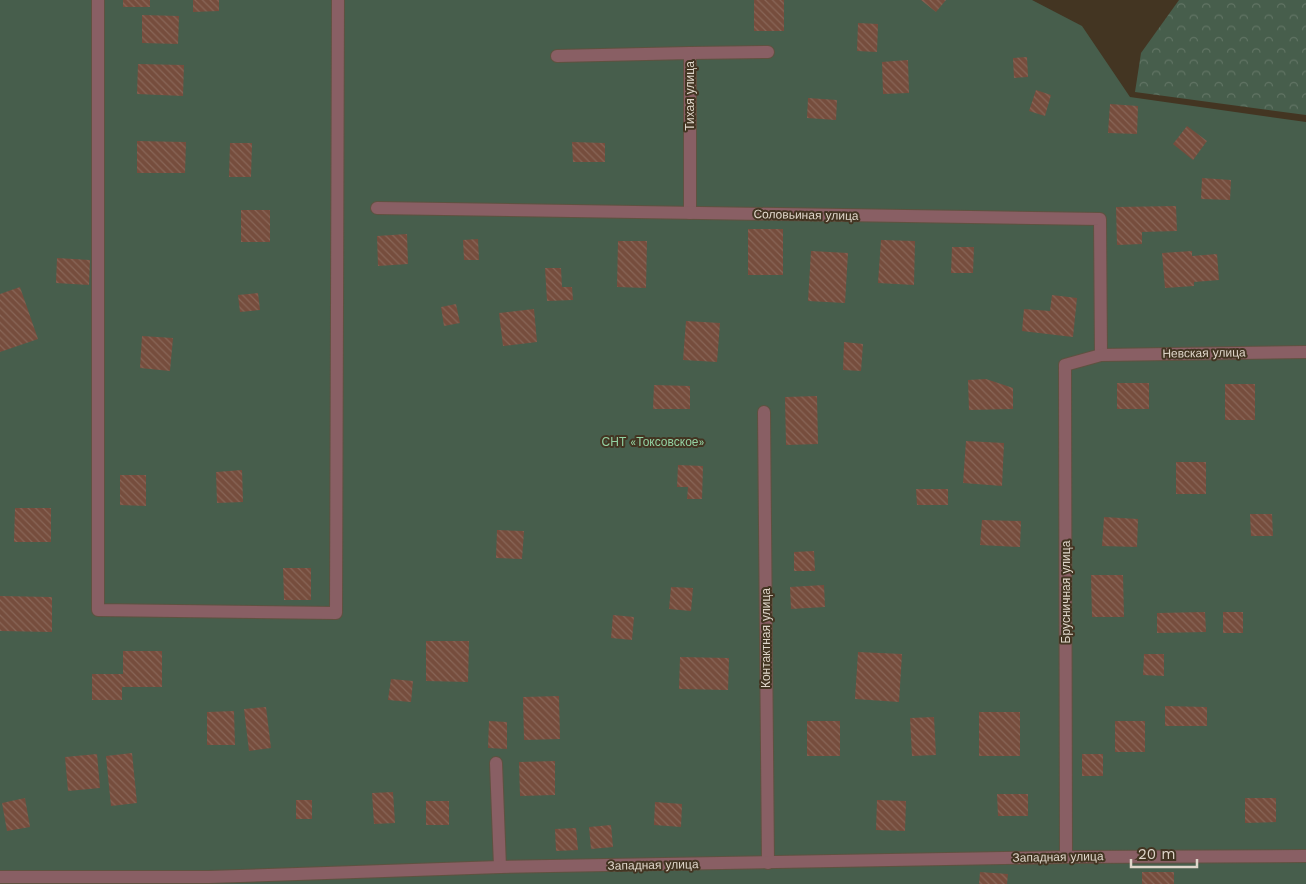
<svg xmlns="http://www.w3.org/2000/svg" width="1306" height="884" viewBox="0 0 1306 884" font-family="'Work Sans',sans-serif">
  <style>
    .forest { fill: url(#forest-crowns) }
    .garden { fill: #475e4c }
    .building { fill: url(#building-back-hatch) }
    .lines { fill: none; stroke-linecap: round; stroke-linejoin: round }
    .street-casing { stroke: #5f5240; stroke-width: 14 }
    .street { stroke: #895f64; stroke-width: 12 }
    .labels { text-anchor: middle; dominant-baseline: central; stroke-width: 4; stroke-linejoin: round; paint-order: stroke }
    .street-label { font-size: 12px; fill: #dfd6ca; stroke: #433522 }
    .park-label { font-size: 12px; fill: #93d1a2; stroke: #433522 }
  </style>
  <defs>
    <pattern id="forest-crowns" width="20" height="18" patternUnits="userSpaceOnUse" patternTransform="scale(1.25)"><rect width="20" height="18" fill="#475e4c"/><path d="M2 6a3 3 0 1 1 6 0M12 15a3 3 0 1 1 6 0" fill="none" stroke="#617464"/></pattern>
    <pattern id="building-back-hatch" width="6" height="6" patternUnits="userSpaceOnUse" patternTransform="scale(1.25)"><rect width="6" height="6" fill="#764d3d"/><path d="M-1 5l2 2M0 0l6 6M5-1l2 2" fill="none" stroke="#896658"/></pattern>
  </defs>
  <rect width="100%" height="100%" fill="#433522"/>
  <path class="forest" d="M1179,0H1306V115L1135,92L1141,53Z"/>
  <path class="garden" d="M0,0H1032L1082,26L1130,97L1306,122V884H0Z"/>
  <g class="building">
    <rect x="123" y="0" width="27" height="7"/>
    <path d="M193,0H219V11L193,12Z"/>
    <rect x="754" y="0" width="30" height="31"/>
    <path d="M921,0H946L936,12Z"/>
    <path d="M142,15L179,16L178,44L142,43Z"/>
    <path d="M858,23L878,24L877,52L857,51Z"/>
    <path d="M1027,57L1028,77L1014,78L1013,58Z"/>
    <path d="M908,60L909,93L883,94L882,62Z"/>
    <path d="M138,64L184,65L183,96L137,94Z"/>
    <path d="M1036,90L1051,95L1045,116L1029,111Z"/>
    <path d="M808,98L837,100L836,120L807,118Z"/>
    <path d="M1110,104L1138,106L1137,134L1108,133Z"/>
    <path d="M1187,126L1207,141L1193,160L1173,144Z"/>
    <path d="M137,141L186,142L185,173H137Z"/>
    <path d="M572,142L605,143V162H573Z"/>
    <path d="M230,143H252L251,177H229Z"/>
    <path d="M1202,178L1231,180L1230,200L1201,199Z"/>
    <path d="M1176,206L1177,231L1142,232V244L1117,245L1116,207Z"/>
    <rect x="241" y="210" width="29" height="32"/>
    <rect x="748" y="229" width="35" height="46"/>
    <path d="M407,234L408,264L378,266L377,236Z"/>
    <path d="M478,239L479,260H464L463,240Z"/>
    <path d="M881,240L915,241L914,285L878,283Z"/>
    <path d="M618,241H647L646,288L617,287Z"/>
    <path d="M952,247H974L973,273H951Z"/>
    <path d="M811,251L848,253L845,303L808,301Z"/>
    <path d="M1192,251V256L1217,254L1219,280L1194,282V286L1165,288L1162,253Z"/>
    <path d="M57,258L90,260L89,285L56,283Z"/>
    <path d="M545,268H561L562,287H572L573,300L547,301Z"/>
    <path d="M20,287L38,339L0,352V294Z"/>
    <path d="M258,293L260,310L240,312L238,295Z"/>
    <path d="M1052,295L1077,298L1073,337L1022,331L1024,309L1050,311Z"/>
    <path d="M456,304L460,323L444,326L441,307Z"/>
    <path d="M534,309L537,342L503,346L499,313Z"/>
    <path d="M686,321L720,323L717,362L683,360Z"/>
    <path d="M142,336L173,338L170,371L140,368Z"/>
    <path d="M844,342L863,344L861,371L843,370Z"/>
    <path d="M986,379L1013,388V409L969,410L968,380Z"/>
    <rect x="1117" y="383" width="32" height="26"/>
    <rect x="1225" y="384" width="30" height="36"/>
    <path d="M654,385L690,386V409H653Z"/>
    <path d="M817,396L818,444L786,445L785,397Z"/>
    <path d="M966,441L1004,443L1002,486L963,483Z"/>
    <rect x="1176" y="462" width="30" height="32"/>
    <path d="M678,465L703,466L702,499H687L688,487H677Z"/>
    <path d="M242,470L243,502L217,503L216,472Z"/>
    <path d="M120,475H146V506L120,505Z"/>
    <path d="M916,489H948V505H917Z"/>
    <path d="M15,508H51V542H14Z"/>
    <path d="M1250,514H1272L1273,536H1251Z"/>
    <path d="M1104,517L1138,519L1137,547L1102,546Z"/>
    <path d="M982,520L1021,521L1020,547L980,545Z"/>
    <path d="M497,530L524,531L522,559L496,558Z"/>
    <path d="M814,551L815,571H794V552Z"/>
    <path d="M283,568H311V600H284Z"/>
    <path d="M1091,575H1123L1124,617H1092Z"/>
    <path d="M824,585L825,607L791,609L790,587Z"/>
    <path d="M671,587L693,588L691,611L669,609Z"/>
    <path d="M0,596L52,597V632L0,631Z"/>
    <path d="M1205,612L1206,632L1157,633V613Z"/>
    <rect x="1223" y="612" width="20" height="21"/>
    <path d="M613,615L634,617L632,640L611,638Z"/>
    <path d="M426,641H469L468,682L426,681Z"/>
    <path d="M123,651H162V687H122V700H92V674H123Z"/>
    <path d="M858,652L902,654L899,702L855,699Z"/>
    <path d="M1144,654H1164V676L1143,675Z"/>
    <path d="M680,657L729,658L728,690L679,689Z"/>
    <path d="M391,679L413,681L411,702L388,700Z"/>
    <path d="M559,696L560,739L524,740L523,697Z"/>
    <path d="M1165,706L1207,707V726H1165Z"/>
    <path d="M266,707L271,748L249,751L244,709Z"/>
    <path d="M234,711L235,745H207V712Z"/>
    <rect x="979" y="712" width="41" height="44"/>
    <path d="M934,717L936,755L912,756L910,718Z"/>
    <path d="M489,721L507,722V749L488,748Z"/>
    <rect x="807" y="721" width="33" height="35"/>
    <rect x="1115" y="721" width="30" height="31"/>
    <path d="M132,753L137,803L111,806L106,756Z"/>
    <path d="M97,754L100,788L68,791L65,757Z"/>
    <rect x="1082" y="754" width="21" height="22"/>
    <path d="M555,761V795L520,796L519,762Z"/>
    <path d="M393,792L395,823L374,824L372,793Z"/>
    <path d="M997,794H1028V816H998Z"/>
    <path d="M25,798L30,827L7,831L2,803Z"/>
    <path d="M1245,798H1276V822L1245,823Z"/>
    <rect x="296" y="800" width="16" height="19"/>
    <path d="M877,800L906,801L905,831L876,830Z"/>
    <rect x="426" y="801" width="23" height="24"/>
    <path d="M655,802L682,804L681,827L654,825Z"/>
    <path d="M611,825L613,847L591,849L589,827Z"/>
    <path d="M576,828L578,850L556,851L555,829Z"/>
    <path d="M980,872L1008,874L1007,884H979Z"/>
    <rect x="1142" y="872" width="32" height="12"/>
  </g>
  <g class="lines">
    <defs>
      <g id="street">
        <path d="M98,0V610L336,613L338,0"/>
        <path d="M690,53L768,52"/>
        <path d="M557,56L690,53V213"/>
        <path d="M377,208L1100,219L1101,355"/>
        <path d="M764,412L768,863"/>
        <path d="M496,763L500,867"/>
        <path d="M1066,857L1065,365L1101,355L1306,352"/>
        <path d="M0,877H209L500,867L1066,857L1306,856"/>
      </g>
    </defs>
    <use href="#street" class="street-casing"/>
    <use href="#street" class="street"/>
  </g>
  <g class="labels">
    <g class="street-label">
      <text transform="translate(690 96) rotate(-90)">Тихая улица</text>
      <text transform="translate(806 215) rotate(1)">Соловьиная улица</text>
      <text transform="translate(1204 353) rotate(-1)">Невская улица</text>
      <text transform="translate(1066 592) rotate(-90)">Брусничная улица</text>
      <text transform="translate(766 638) rotate(-90)">Контактная улица</text>
      <text transform="translate(1058 857) rotate(-1)">Западная улица</text>
      <text transform="translate(653 865) rotate(-1)">Западная улица</text>
    </g>
    <g class="park-label">
      <text x="653" y="442">СНТ «Токсовское»</text>
    </g>
  </g>
  <path d="M1131 859v8h66v-8" fill="none" stroke="#dfd6ca" stroke-width="2.5"/>
  <text x="1138" y="859" font-size="15" fill="#dfd6ca" stroke="#433522" stroke-width="4" paint-order="stroke">20 m</text>
</svg>
